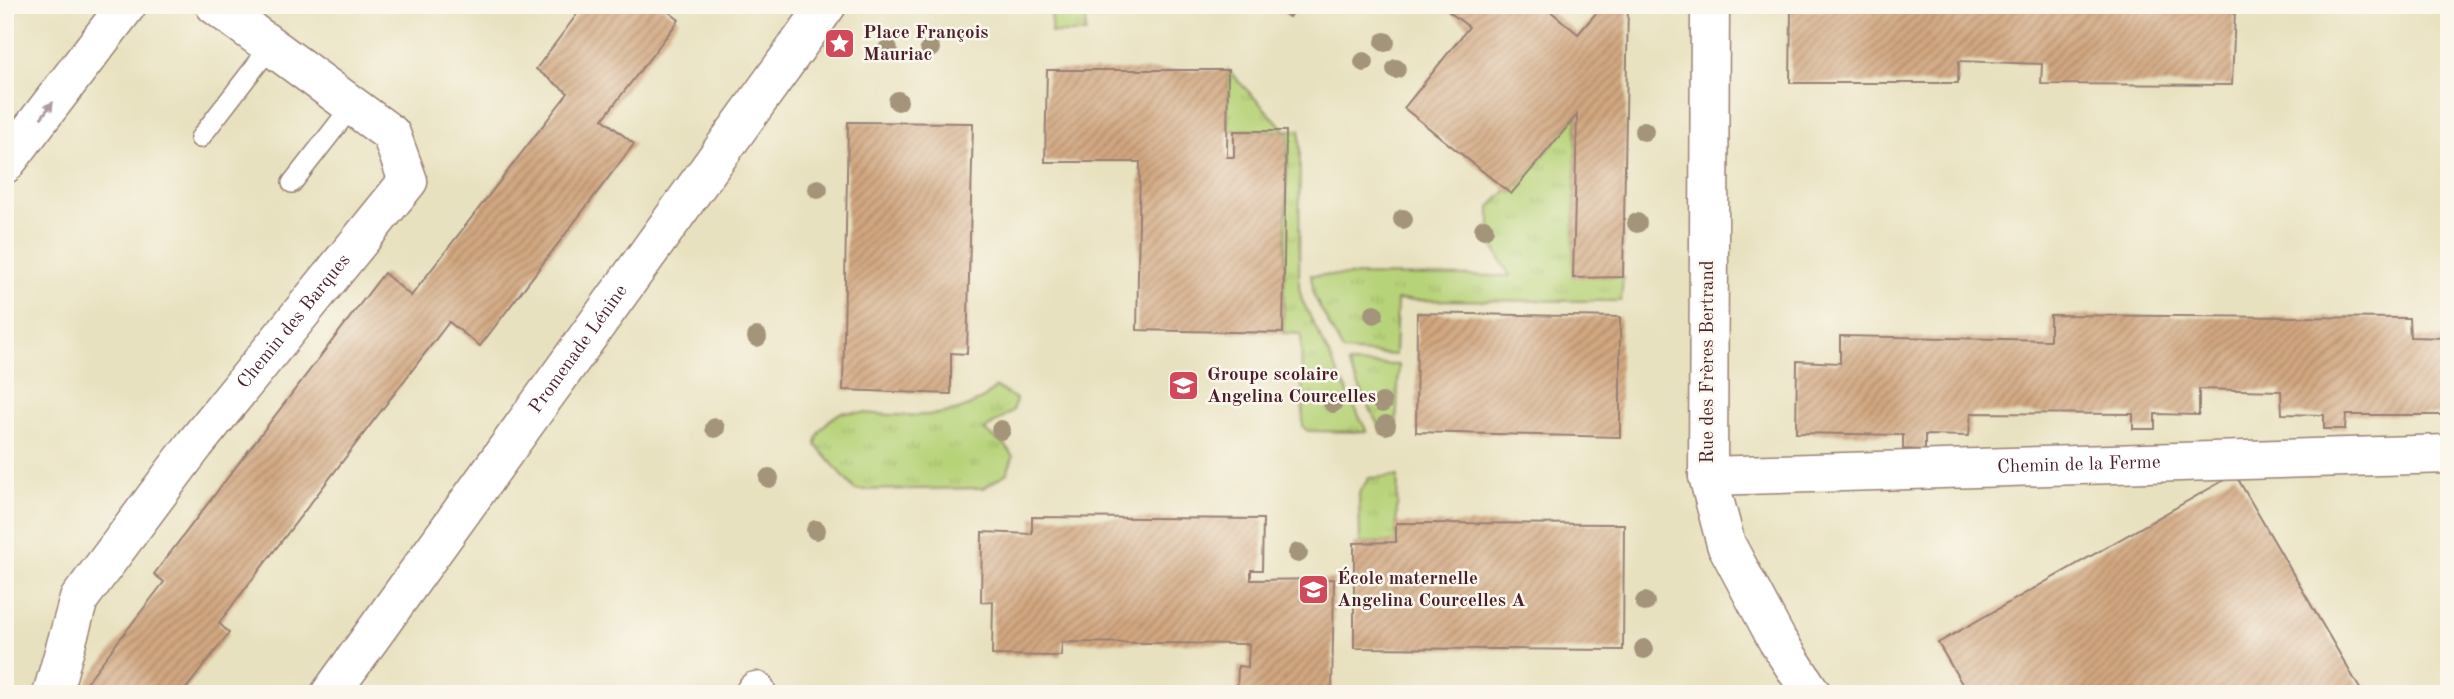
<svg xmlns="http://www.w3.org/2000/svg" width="2454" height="699" viewBox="0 0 2454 699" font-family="'Old Standard TT',serif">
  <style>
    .grass { fill: url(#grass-tufts); stroke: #807952; stroke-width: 2 }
    .building { fill: url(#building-hatch) }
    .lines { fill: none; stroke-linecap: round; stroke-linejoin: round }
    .lane-casing { stroke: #998075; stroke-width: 22 }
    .street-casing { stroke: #998075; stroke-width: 41 }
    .secondary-casing { stroke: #998075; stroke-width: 41 }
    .lane { stroke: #fff; stroke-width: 19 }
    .street { stroke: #fff; stroke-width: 38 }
    .secondary { stroke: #fff; stroke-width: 38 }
    .tree { fill: #a3947a }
    .oneway { fill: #ae9aa0 }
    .labels { text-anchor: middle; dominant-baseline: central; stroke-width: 5; stroke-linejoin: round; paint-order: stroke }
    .poi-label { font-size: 19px; font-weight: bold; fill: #4a1f2b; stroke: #fbf7ec; text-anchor: start }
    .street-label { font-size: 19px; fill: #4a1f2b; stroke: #fbf7ec }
  </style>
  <defs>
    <pattern id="grass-tufts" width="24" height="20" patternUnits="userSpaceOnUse" patternTransform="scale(1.75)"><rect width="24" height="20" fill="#b7d379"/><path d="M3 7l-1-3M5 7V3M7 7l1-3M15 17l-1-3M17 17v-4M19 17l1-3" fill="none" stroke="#9fb569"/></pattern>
    <pattern id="building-hatch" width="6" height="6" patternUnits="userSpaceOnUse" patternTransform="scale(1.75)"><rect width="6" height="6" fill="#d1a780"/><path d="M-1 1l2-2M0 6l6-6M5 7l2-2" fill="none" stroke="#ac8769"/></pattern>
  </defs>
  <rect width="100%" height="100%" fill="#fbf7ec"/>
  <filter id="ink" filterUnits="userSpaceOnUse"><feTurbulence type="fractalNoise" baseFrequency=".0143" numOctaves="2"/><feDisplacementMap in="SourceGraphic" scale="14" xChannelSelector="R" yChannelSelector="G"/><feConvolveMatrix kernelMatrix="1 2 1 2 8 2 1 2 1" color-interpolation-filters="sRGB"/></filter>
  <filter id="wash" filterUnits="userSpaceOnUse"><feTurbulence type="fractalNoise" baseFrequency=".00686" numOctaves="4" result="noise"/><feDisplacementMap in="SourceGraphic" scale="28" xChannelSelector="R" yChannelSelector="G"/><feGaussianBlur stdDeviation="1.57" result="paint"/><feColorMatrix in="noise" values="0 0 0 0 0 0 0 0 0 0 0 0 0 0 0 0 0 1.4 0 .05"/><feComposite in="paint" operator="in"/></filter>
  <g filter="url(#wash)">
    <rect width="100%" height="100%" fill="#e8e1bf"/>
    <g class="grass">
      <path d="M1052,5H1105V19L1086,18V33H1051Z"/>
      <path d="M1228,70L1286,131L1228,130Z"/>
      <path d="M1577,115L1573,276L1623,277L1621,301L1397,300L1395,355L1343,351L1314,296L1311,275L1510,276L1490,241V207L1509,188L1512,193Z"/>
      <path d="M1288,130H1300L1299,287L1302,300L1367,432L1308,431L1303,427L1301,334L1283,333Z"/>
      <path d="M1348,364L1399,365L1396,433H1382Z"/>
      <path d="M996,387L1016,399L1013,411L984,430L1006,446L1013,457L1007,473L984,488L855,490L816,445C817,430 829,419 842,412C893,413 958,428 996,387Z"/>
      <path d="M1398,476L1396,542L1360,543L1359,493L1369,478Z"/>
    </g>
    <g id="blocks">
      <g class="building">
        <path d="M584,5H660L679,20L603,119L634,144L480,346L449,322L219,623L229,633L182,694H100L86,683L164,582L154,574L384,273L411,296L568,93L536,69Z"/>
        <path d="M1275,5H1298L1289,17Z"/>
        <path d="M1440,5H1543L1578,34L1603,5H1628L1623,277L1573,278L1577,115L1511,194L1404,108L1469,27Z"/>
        <path d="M1831,5H2194V10L2235,11L2232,85L2041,84L2042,64L1959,61L1958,83H1790L1791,10H1831Z"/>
        <path d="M1047,70H1228L1227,157H1234V131H1286L1283,333L1137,330L1140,162H1045Z"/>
        <path d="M848,122L973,123L967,354L951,353V394L843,390Z"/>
        <path d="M1417,313L1620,317V437L1416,432Z"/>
        <path d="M2050,315L2409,318L2410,337L2449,338V415H2346L2345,429H2324V415L2282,414L2281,391L2199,389V415L2155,414V429H2133V414L1971,413L1969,436L1925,435V450L1903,449V435L1796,433L1797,361L1840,363V336L2050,340Z"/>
        <path d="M2235,474L2363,694H1968L1938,643Z"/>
        <path d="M1032,517L1263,519L1262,570H1251V580L1334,579L1332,694H1237L1238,666L1248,667L1249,644L1062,642L1061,656L992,655L993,601L981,602L982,532L1032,534Z"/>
        <path d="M1396,523L1624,524L1623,650L1354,648V543L1396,542Z"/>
      </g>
    </g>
  </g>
  <g filter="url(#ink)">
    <use href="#blocks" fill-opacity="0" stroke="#998075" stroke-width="2"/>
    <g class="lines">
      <defs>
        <g id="lane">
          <path d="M200,138L271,46"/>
          <path d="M292,183L352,106"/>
        </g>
        <g id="street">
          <path d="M1710,5L1708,476L1726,544L1777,640L1812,694"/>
          <path id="s1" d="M1708,476L2449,454"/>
          <path id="s2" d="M52,694L79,599L195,444L408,181L391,134L215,5"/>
          <path id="s3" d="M330,694L827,5"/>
          <path d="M754,694L756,691"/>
        </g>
        <path id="secondary" d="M5,164L127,5"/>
      </defs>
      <use href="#lane" class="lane-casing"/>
      <use href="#street" class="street-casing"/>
      <use href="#secondary" class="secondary-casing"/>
      <use href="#lane" class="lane"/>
      <use href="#street" class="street"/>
      <use href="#secondary" class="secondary"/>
    </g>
    <g class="tree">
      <circle cx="1385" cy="42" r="10"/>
      <circle cx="930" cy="48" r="10"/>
      <circle cx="888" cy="49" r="10"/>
      <circle cx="1364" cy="62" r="10"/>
      <circle cx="1396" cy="69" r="10"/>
      <circle cx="898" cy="101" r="10"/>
      <circle cx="1644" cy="131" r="10"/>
      <circle cx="818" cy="189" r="10"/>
      <circle cx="1403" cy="219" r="10"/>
      <circle cx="1637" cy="223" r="10"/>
      <circle cx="1484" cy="229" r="10"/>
      <circle cx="1374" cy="314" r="10"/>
      <circle cx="757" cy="337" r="10"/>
      <circle cx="1333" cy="403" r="10"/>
      <circle cx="1382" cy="403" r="10"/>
      <circle cx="1386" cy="425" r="10"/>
      <circle cx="715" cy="428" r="10"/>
      <circle cx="1001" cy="430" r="10"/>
      <circle cx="769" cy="478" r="10"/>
      <circle cx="816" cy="530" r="10"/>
      <circle cx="1298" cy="553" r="10"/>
      <circle cx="1645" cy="602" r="10"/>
      <circle cx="1644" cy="649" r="10"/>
    </g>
    <defs><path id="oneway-solid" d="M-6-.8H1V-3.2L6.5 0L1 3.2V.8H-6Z" transform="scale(1.75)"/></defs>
    <use class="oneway" href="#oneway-solid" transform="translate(47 110) rotate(-53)"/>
  </g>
  <defs>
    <symbol id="sight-square" viewBox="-11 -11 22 22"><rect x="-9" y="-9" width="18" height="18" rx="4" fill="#d1495b" stroke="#fbf7ec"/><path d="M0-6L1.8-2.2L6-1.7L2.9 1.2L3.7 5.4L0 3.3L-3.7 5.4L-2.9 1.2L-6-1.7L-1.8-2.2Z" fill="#fff"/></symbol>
    <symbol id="school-square" viewBox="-11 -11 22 22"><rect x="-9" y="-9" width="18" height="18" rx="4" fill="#d1495b" stroke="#fbf7ec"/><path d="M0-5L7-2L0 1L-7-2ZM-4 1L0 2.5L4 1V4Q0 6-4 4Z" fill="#fff"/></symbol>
  </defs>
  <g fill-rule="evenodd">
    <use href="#sight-square" x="822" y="26" width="35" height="35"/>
    <use href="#school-square" x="1166" y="368" width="35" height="35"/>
    <use href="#school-square" x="1296" y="572" width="35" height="35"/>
  </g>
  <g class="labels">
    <g class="poi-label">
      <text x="863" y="33">Place François<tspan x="863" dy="22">Mauriac</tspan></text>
      <text x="1207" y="375">Groupe scolaire<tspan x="1207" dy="22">Angelina Courcelles</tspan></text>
      <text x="1337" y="579">École maternelle<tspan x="1337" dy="22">Angelina Courcelles A</tspan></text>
    </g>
    <g class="street-label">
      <text stroke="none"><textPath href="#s2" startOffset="450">Chemin des Barques</textPath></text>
      <text stroke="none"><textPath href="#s3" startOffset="425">Promenade Lénine</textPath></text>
      <text transform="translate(1708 362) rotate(-90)">Rue des Frères Bertrand</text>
      <text stroke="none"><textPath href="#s1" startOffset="371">Chemin de la Ferme</textPath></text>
    </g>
  </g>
  <rect width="2454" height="699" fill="none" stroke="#fbf7ec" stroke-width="28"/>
</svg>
